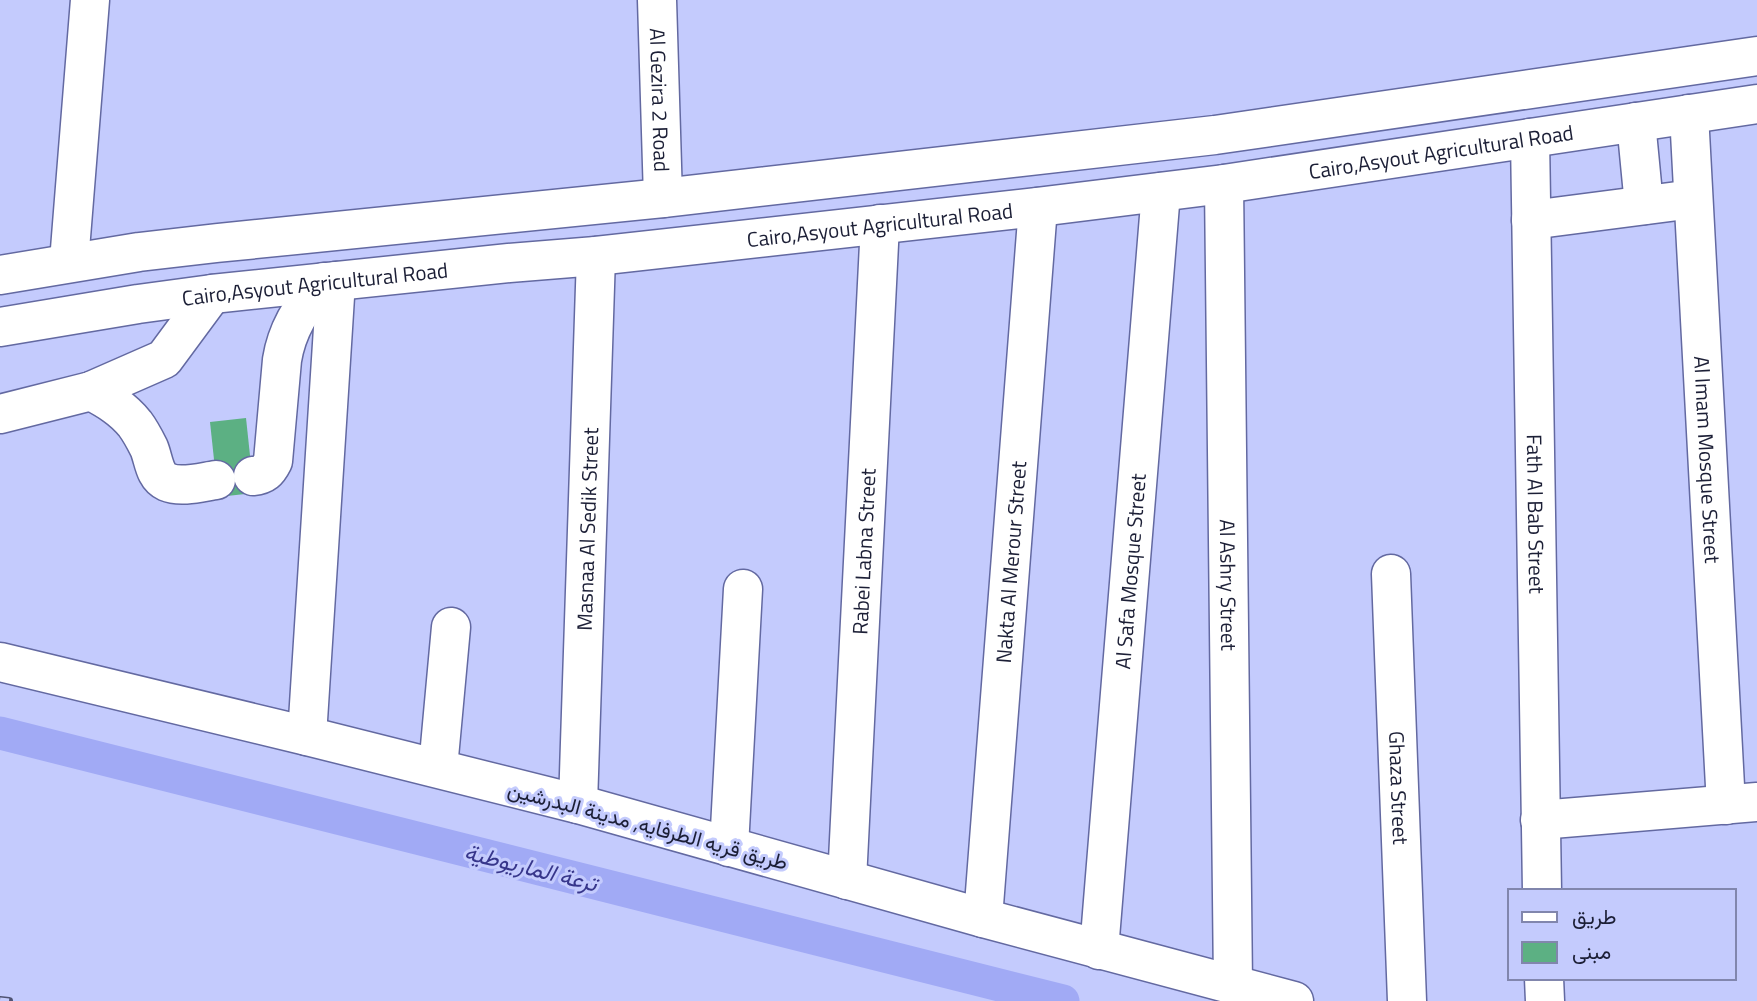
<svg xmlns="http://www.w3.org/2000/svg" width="1757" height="1001" viewBox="0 0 1757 1001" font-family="'Titillium Web',Vazirmatn,sans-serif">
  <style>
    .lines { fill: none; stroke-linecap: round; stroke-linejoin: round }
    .canal { stroke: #a1aaf5; stroke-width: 33 }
    .building { fill: #5cb083 }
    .minor-casing { stroke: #6369a1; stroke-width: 41 }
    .major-casing { stroke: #6369a1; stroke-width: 41 }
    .highway-casing { stroke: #6369a1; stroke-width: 41 }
    .minor { stroke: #fff; stroke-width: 38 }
    .major { stroke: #fff; stroke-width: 38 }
    .highway { stroke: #fff; stroke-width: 38 }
    .rail-casing { stroke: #4f5373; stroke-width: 8 }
    .rail { stroke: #c4cbfd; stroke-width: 5; stroke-dasharray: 16; stroke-linecap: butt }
    .labels { text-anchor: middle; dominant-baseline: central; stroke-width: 6; stroke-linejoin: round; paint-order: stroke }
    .street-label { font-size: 21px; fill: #1c1f36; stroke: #c4cbfd }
    .water-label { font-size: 23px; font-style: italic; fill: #37368b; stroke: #c4cbfd }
  </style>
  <rect width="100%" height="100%" fill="#c4cbfd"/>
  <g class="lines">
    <path class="canal" d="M0,733L1063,1001"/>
  </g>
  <path class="building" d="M246,418L254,493L218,497L210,422Z"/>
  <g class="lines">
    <defs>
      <g id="minor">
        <path id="s1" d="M657,0L663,198"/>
        <path id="s2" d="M1689,114L1726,805"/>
        <path d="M1636,122L1644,205"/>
        <path id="s3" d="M1530,138L1542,891"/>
        <path id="s4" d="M1224,184L1233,985"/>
        <path d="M1531,220L1693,199"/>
        <path d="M69,262L90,0"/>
        <path d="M91,391C108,400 123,409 135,424C141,432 145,440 149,448C154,460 154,476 167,482C181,488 202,482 216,480"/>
        <path d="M253,476C264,475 268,471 273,461L282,360C287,329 302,305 324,282"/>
        <path id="s5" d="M1391,574L1407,1001"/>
        <path d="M307,736L336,281"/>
        <path d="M438,768L451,627"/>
        <path id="s6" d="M578,804L596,256"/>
        <path d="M1540,820L1757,802"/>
        <path d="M729,847L743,589"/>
        <path id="s7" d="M847,880L880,224"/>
        <path id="s8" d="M983,918L1038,207"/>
        <path id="s9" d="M1099,950L1161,192"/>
        <path d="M1544,978L1545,1001"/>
      </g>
      <path id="major" d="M0,662L307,736L578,804L983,918L1294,1001"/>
      <g id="highway">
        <path d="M0,275L139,252L217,243L663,198L1215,135L1757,56"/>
        <path id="s10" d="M0,327L138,304L212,294L509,263L596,256L1038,207L1224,184L1757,104"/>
        <path d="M0,414L91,391L164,359L212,294"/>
      </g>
    </defs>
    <use href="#minor" class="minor-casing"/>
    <use href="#major" class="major-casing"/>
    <use href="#highway" class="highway-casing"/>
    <use href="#minor" class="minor"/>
    <use href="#major" class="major"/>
    <use href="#highway" class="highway"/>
    <defs>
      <path id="rail" d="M0,1000L9,1001"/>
    </defs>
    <use href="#rail" class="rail-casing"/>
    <use href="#rail" class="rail"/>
  </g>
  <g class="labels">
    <g class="street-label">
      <text stroke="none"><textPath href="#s1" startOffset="100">Al Gezira 2 Road</textPath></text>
      <text stroke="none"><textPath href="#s10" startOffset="1452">Cairo,Asyout Agricultural Road</textPath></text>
      <text stroke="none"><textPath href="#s10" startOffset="886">Cairo,Asyout Agricultural Road</textPath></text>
      <text stroke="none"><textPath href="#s10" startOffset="318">Cairo,Asyout Agricultural Road</textPath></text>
      <text stroke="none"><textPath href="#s2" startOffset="346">Al Imam Mosque Street</textPath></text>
      <text stroke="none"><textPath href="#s3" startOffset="376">Fath Al Bab Street</textPath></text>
      <text stroke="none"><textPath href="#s6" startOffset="275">Masnaa Al Sedik Street</textPath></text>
      <text stroke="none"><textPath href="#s7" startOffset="329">Rabei Labna Street</textPath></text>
      <text stroke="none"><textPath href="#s8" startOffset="357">Nakta Al Merour Street</textPath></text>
      <text stroke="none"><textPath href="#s9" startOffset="380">Al Safa Mosque Street</textPath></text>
      <text stroke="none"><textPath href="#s4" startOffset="401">Al Ashry Street</textPath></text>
      <text stroke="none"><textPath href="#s5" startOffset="214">Ghaza Street</textPath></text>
      <text transform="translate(648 825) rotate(15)">طريق قريه الطرفايه, مدينة البدرشين</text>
    </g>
    <g class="water-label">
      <text transform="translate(531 867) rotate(14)">ترعة الماريوطية</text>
    </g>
  </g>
  <rect x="1508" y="889" width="228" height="91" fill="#c4cbfd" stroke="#8186ad" stroke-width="2"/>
  <rect x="1522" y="912" width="35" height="10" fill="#ffffff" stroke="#8186ad" stroke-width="2"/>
  <text x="1572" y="924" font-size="21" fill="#1c1f36">طريق</text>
  <rect x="1522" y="942" width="35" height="21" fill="#5cb083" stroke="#8186ad" stroke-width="2"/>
  <text x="1572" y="959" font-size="21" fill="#1c1f36">مبنى</text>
</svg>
